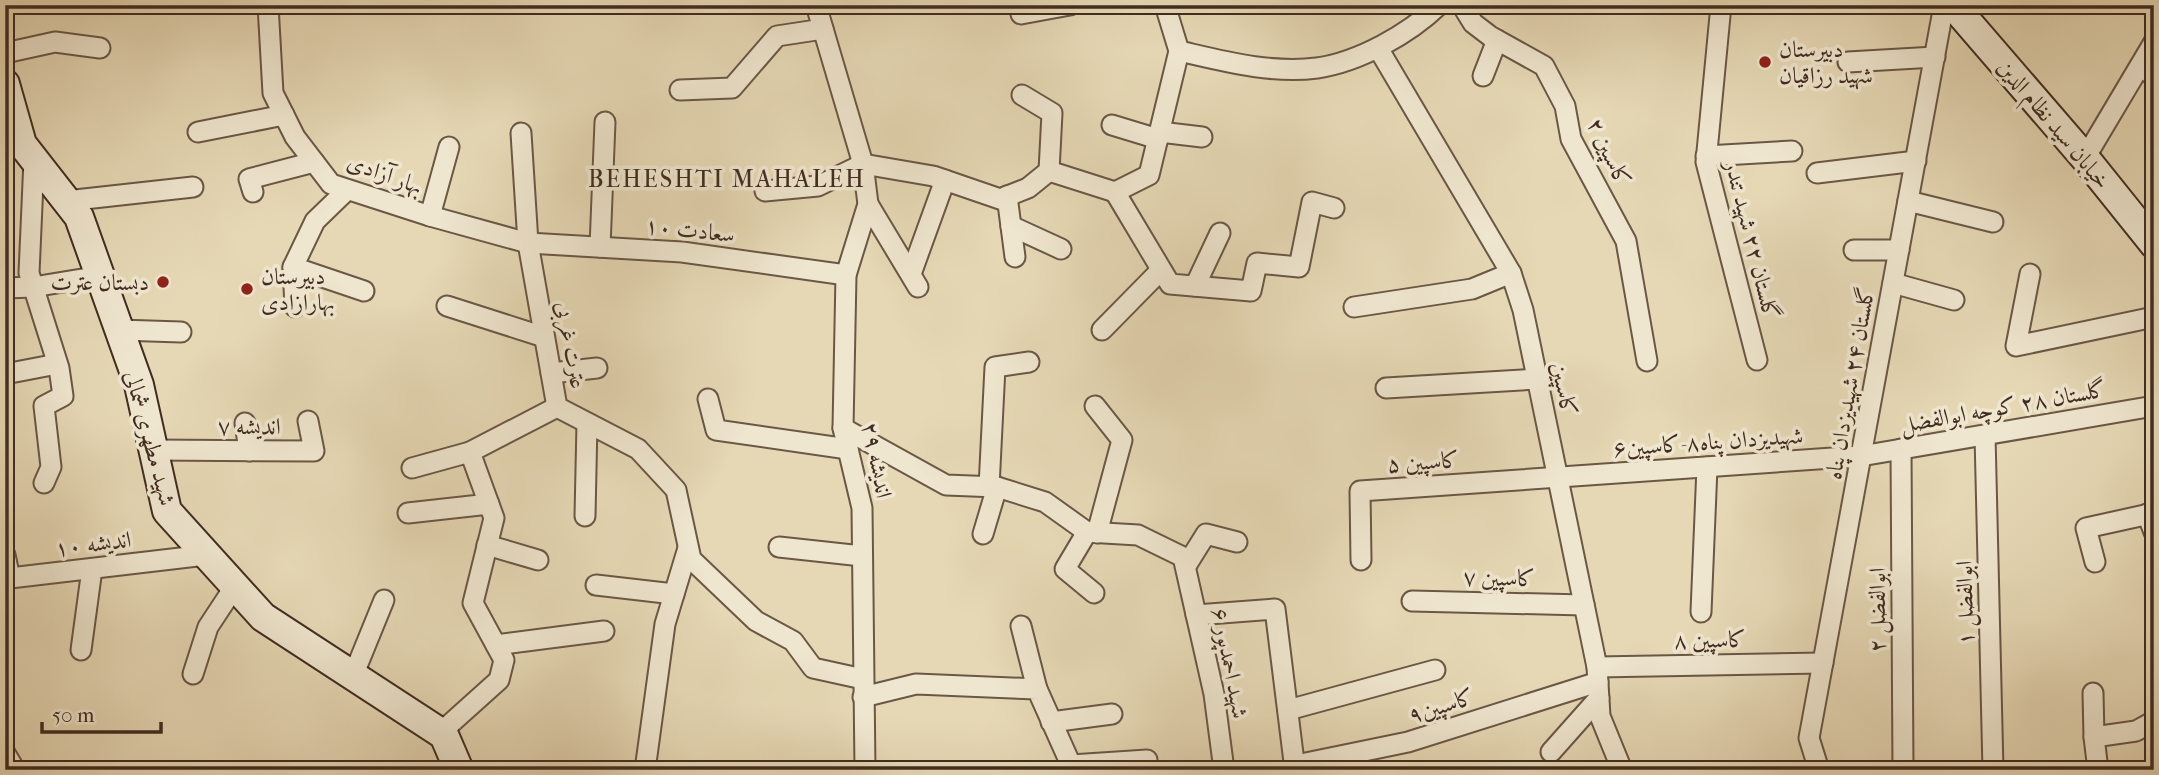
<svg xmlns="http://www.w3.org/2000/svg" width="2159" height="775" viewBox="0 0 2159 775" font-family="'IM FELL French Canon',Amiri,serif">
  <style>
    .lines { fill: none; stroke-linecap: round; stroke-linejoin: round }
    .minor-casing { stroke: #6a5746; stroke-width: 23 }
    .secondary-casing { stroke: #412c21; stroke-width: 32 }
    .minor { stroke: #efe6cf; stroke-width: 19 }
    .secondary { stroke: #efe6cf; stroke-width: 28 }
    .poi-dot { fill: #8f2418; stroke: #efe6cf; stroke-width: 2.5 }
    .labels { text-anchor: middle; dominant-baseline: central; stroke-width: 7; stroke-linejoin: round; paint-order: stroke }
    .poi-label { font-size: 23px; fill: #412c21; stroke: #efe6cf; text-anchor: start }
    .street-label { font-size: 23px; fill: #412c21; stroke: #efe6cf }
    .neighbourhood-label { font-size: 24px; letter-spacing: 2px; fill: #412c21; stroke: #efe6cf }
  </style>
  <rect width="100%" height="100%" fill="#e6d8b5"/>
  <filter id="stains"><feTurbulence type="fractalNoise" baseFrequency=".00286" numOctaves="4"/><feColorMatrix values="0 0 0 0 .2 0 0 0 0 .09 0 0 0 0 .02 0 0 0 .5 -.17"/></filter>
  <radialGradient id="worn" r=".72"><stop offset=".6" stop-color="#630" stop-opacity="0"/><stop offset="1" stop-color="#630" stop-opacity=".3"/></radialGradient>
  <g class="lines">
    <defs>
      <g id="minor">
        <path d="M268,5L273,93L295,137L331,184L430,216L528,243L682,252L846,275"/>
        <path d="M816,5L863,164L868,204L846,275L843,428L862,508L865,770"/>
        <path d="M1462,5L1473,23L1490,36L1544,66L1565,106L1571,139L1626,241L1647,361"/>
        <path d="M1721,5L1706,162L1757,360"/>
        <path d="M1021,14L1070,5"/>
        <path d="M1378,48L1511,273L1523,310L1597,667L1600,716L1622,770"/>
        <path d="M1179,51C1223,61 1271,74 1317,68C1359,62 1409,34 1439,5"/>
        <path d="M5,53L55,42L100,48"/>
        <path d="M1848,62L1935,57"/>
        <path d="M2141,65L2154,77"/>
        <path d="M1483,76L1497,40"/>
        <path d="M680,90L732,88L777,36L823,29"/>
        <path d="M1022,95L1052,113L1049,171"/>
        <path d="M1112,125L1158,139"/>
        <path d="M198,132L284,115"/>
        <path d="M1160,132L1202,137"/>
        <path d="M521,133L528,243L557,407L638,449L676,490L691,559L756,621L793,641L813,668L863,679"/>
        <path d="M1706,156L1792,151"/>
        <path d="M2085,158L2154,42"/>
        <path d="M34,160L29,273L59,368L63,396L44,406L51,467L44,483"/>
        <path d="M863,164L933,176L1000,199L1028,188L1049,171L1115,192L1149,175L1179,51L1165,5"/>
        <path d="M1817,173L1916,161"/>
        <path d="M765,191L818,186L863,164"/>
        <path d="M253,192L249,179L314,162"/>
        <path d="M1115,192L1170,284L1251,291L1257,263L1299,267L1312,202L1334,208"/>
        <path d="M1007,196L1015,257"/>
        <path d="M66,201L193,187"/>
        <path d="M1908,201L1993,222"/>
        <path d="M868,204L918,287"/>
        <path d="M430,216L449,147"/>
        <path d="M1011,226L1061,249"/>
        <path d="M600,247L605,122"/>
        <path d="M1854,250H1899"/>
        <path d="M293,267L364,291"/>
        <path d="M911,274L945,180"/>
        <path d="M2030,274L2016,346L2154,317"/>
        <path d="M1893,283L1954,300"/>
        <path d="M1195,286L1220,233"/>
        <path d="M5,288L33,287L100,276"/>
        <path d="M447,306L544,337"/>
        <path d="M295,307L293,267L315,221L347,190"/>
        <path d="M1354,307L1472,289L1511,273"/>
        <path d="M119,330L181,332"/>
        <path d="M1102,330L1161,270"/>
        <path d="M551,373L597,368"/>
        <path d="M5,374L57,364"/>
        <path d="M1386,388L1537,379"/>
        <path d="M708,399L716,430L848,449"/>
        <path d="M1095,406L1122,440L1097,533"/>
        <path d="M245,423L249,451"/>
        <path d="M843,428L946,485L997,487L1045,502L1087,532L1138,535L1183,557L1214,694L1224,770"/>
        <path d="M1985,435L1993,770"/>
        <path d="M1901,449L1903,770"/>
        <path d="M153,450L314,451L308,421"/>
        <path d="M412,468L470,452"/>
        <path d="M989,487L995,367L1029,362"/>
        <path d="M408,513L489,504"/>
        <path d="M2147,514L2154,532"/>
        <path d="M585,516L587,423"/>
        <path d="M1087,532L1065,569L1094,593"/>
        <path d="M983,534L997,487"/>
        <path d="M487,545L538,560"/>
        <path d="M779,547L862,556"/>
        <path d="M5,555L10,578L206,555"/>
        <path d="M1361,560L1360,491L1861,456L2154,406"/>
        <path d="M2095,562L2086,528L2154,513"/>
        <path d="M1186,566L1206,534L1237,542"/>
        <path d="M596,585L674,594"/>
        <path d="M1412,601L1584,605"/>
        <path d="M1701,612L1707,467"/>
        <path d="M1196,615L1275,609L1295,770"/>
        <path d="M1021,626L1037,689"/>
        <path d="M496,645L604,631"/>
        <path d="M81,650L92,569"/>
        <path d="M1597,667L1823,663"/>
        <path d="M193,674L208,627L235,586"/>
        <path d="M353,676L384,600"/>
        <path d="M2093,693L2094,737"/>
        <path d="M863,697L916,684L1037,689L1071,765L1147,760"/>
        <path d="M1288,710L1435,670"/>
        <path d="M1051,722L1112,714"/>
        <path d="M440,733L499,680L504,660L473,603L494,518L470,452L557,407"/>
        <path d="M1551,752L1599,698"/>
        <path d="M5,753L15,770"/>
        <path d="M1296,765L1408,742L1598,682"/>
        <path d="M645,770L665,624L688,548"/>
        <path d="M1819,770L1809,738L1944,5"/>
        <path d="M2098,770L2094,737L2136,731L2154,721"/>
      </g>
      <g id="secondary">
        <path d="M1953,5L2085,158L2154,244"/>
        <path d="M5,84L22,144L79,217L139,385L167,511L263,617L444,735L459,770"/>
      </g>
    </defs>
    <use href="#minor" class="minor-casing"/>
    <use href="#secondary" class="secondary-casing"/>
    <use href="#minor" class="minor"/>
    <use href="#secondary" class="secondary"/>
  </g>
  <g class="poi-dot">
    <circle cx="1765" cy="62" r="7"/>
    <circle cx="163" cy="282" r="7"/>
    <circle cx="247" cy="289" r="7"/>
  </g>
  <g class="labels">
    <g class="poi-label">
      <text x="1779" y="49">دبیرستان<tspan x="1779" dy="26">شهید رزاقیان</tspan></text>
      <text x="261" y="276">دبیرستان<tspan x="261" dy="26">بهارازادی</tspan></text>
      <text x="149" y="282" text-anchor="end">دبستان عترت</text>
    </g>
    <g class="street-label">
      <text transform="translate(2054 124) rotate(50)">خیابان سید نظام الدین</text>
      <text transform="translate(1609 152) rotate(65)">کاسپین ۲</text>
      <text transform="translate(385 174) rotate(20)">بهار آزادی</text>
      <text transform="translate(690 230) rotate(6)">سعادت ۱۰</text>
      <text transform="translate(1752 240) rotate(76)">گلستان ۲۲ شهید تندر</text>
      <text transform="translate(571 345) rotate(80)">عترت غربی</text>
      <text transform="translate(1850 383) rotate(-80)">گلستان ۲۴ شهیدیزدان پناه</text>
      <text transform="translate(1564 389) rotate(79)">کاسپین</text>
      <text transform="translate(2003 407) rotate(-10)">گلستان ۲۸ کوچه ابوالفضل</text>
      <text x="249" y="426">اندیشه ۷</text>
      <text transform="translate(150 438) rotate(75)">شهید مطهری شمالی</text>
      <text transform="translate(1708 442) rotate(-4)">شهیدیزدان پناه۸-کاسپین۶</text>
      <text transform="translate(877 460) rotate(79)">اندیشه ۲۹</text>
      <text transform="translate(1423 462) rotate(-4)">کاسپین ۵</text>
      <text transform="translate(93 544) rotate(-7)">اندیشه ۱۰</text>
      <text transform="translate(1499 578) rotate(1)">کاسپین ۷</text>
      <text transform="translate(1965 603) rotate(-91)">ابوالفضل ۱</text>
      <text transform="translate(1877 610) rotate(-90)">ابوالفضل ۲</text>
      <text transform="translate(1710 640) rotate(-1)">کاسپین ۸</text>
      <text transform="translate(1230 663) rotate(79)">شهید احمدپور ۶</text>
      <text transform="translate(1441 706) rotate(-17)">کاسپین۹</text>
    </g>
    <g class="neighbourhood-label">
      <text x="727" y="179">BEHESHTI MAHALEH</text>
    </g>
  </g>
  <rect width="2159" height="775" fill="none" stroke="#e6d8b5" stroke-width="28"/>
  <rect x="7" y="7" width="2145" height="761" fill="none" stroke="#412c21" stroke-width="3.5"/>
  <rect x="14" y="14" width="2131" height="747" fill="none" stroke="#412c21" stroke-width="2"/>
  <path d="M42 722v10h119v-10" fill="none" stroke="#412c21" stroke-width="3.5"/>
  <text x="52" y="722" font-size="21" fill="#412c21" stroke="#efe6cf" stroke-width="5" paint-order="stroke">50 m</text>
  <rect width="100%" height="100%" filter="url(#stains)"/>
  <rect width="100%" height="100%" fill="url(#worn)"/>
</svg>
